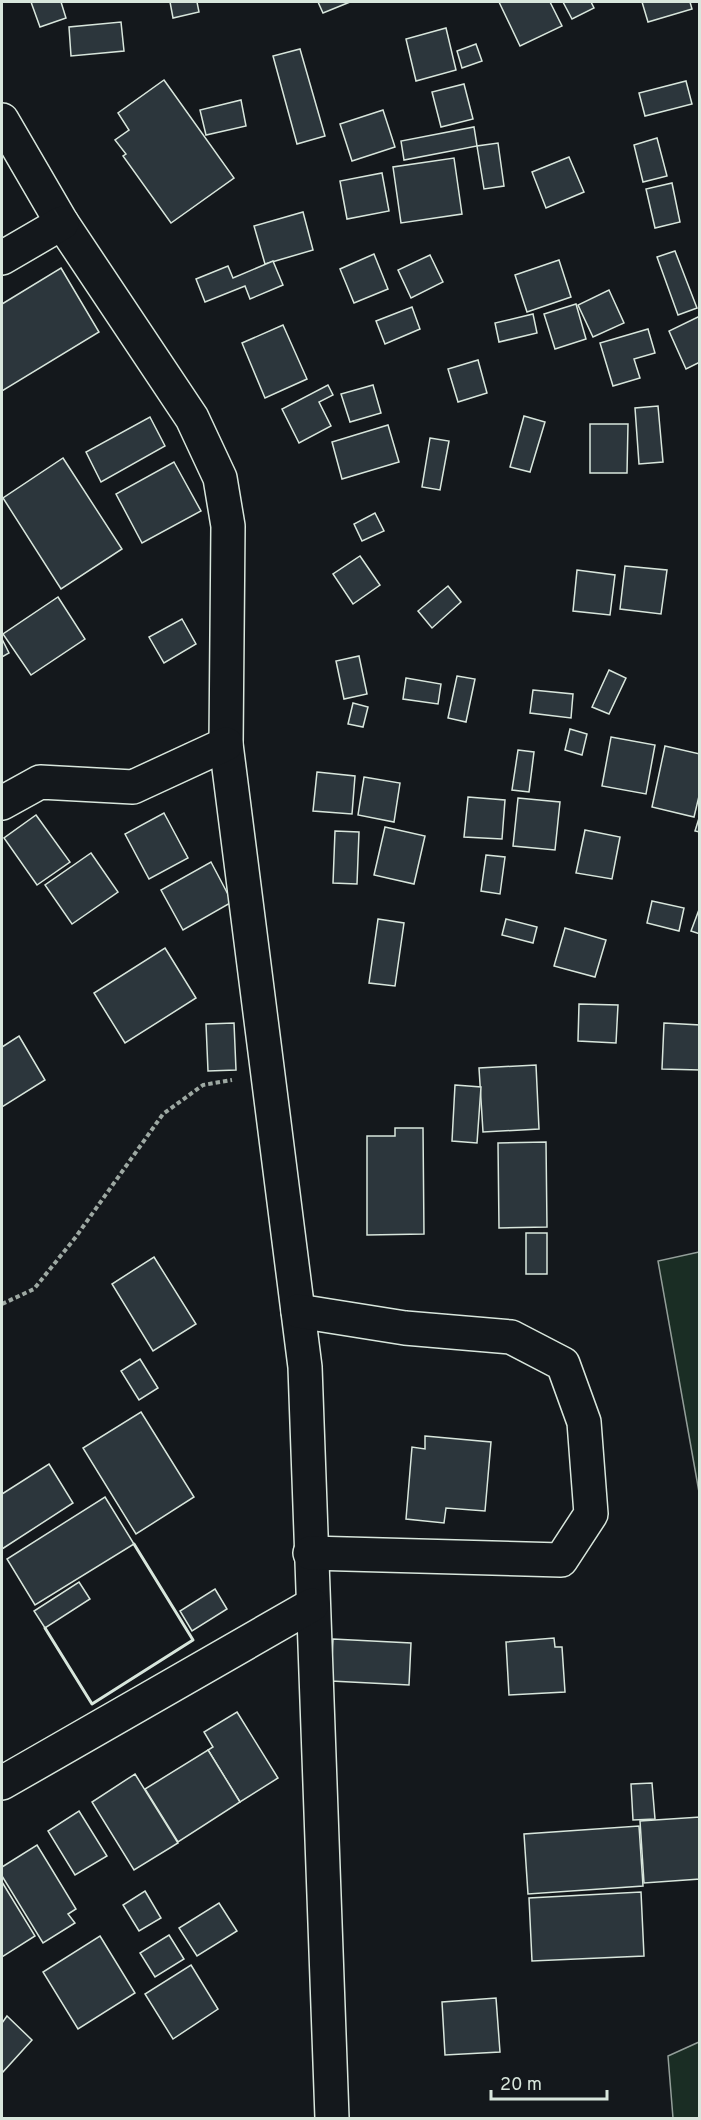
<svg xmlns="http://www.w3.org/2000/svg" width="701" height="2120" viewBox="0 0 701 2120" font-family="Overpass,sans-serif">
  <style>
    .green { fill: #1a2d24; stroke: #939e99; stroke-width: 1.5 }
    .building { fill: #2c363c; stroke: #d8e6dc; stroke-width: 1.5 }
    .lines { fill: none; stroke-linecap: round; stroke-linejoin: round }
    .minor-casing { stroke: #d8e6dc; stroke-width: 36 }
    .path { stroke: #9da8a2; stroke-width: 4; stroke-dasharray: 4.5 3; stroke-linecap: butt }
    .minor { stroke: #14181c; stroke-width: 33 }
    .wall { stroke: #d8e6dc; stroke-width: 3 }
  </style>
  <rect width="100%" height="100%" fill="#14181c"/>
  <g class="green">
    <path d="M699,1252H700L699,1492L658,1261Z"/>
    <path d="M699,2042V2118H673L668,2056Z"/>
  </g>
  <g class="building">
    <path d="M31,2H61L66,18L40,27Z"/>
    <path d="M170,2H197L199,12L173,18Z"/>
    <path d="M318,2H350L323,13Z"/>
    <path d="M499,2H550L562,26L520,46Z"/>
    <path d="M563,2H591L594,8L572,19Z"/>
    <path d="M642,2H690L692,9L648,22Z"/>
    <path d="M121,22L124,51L71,56L69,27Z"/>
    <path d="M446,28L456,70L416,81L406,39Z"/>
    <path d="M476,44L482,61L462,68L457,51Z"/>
    <path d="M300,49L325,136L297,144L273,56Z"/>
    <path d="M164,80L234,178L171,223L123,156L126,154L115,140L129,130L118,113Z"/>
    <path d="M686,81L692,104L645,116L639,93Z"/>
    <path d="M464,84L473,119L441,127L432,92Z"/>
    <path d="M241,100L246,126L206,135L200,110Z"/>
    <path d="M383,110L395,147L352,161L340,124Z"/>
    <path d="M474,127L477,146L404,160L401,141Z"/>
    <path d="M657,138L667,176L643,182L634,145Z"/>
    <path d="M498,143L504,186L484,189L477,146Z"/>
    <path d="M569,157L584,192L546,208L532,172Z"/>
    <path d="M454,158L462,214L401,223L393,167Z"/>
    <path d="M382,173L389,211L347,219L340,181Z"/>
    <path d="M672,183L680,222L655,228L646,189Z"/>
    <path d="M303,212L313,250L265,264L254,226Z"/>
    <path d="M675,251L697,308L678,315L657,257Z"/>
    <path d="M374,254L388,289L354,303L340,269Z"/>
    <path d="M430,255L443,282L411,298L398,270Z"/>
    <path d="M559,260L571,297L527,312L515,275Z"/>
    <path d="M273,261L283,285L250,299L245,286L205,302L196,279L228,266L233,278Z"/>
    <path d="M61,268L99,332L2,391V304Z"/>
    <path d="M609,290L624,323L593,337L578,305Z"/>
    <path d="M576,304L586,339L555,349L544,314Z"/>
    <path d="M412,307L420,329L385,344L376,321Z"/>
    <path d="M533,314L537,333L499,342L495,323Z"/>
    <path d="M700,316V362L686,369L669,331Z"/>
    <path d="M283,325L307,379L265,398L242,343Z"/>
    <path d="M648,329L655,353L634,359L640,378L613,386L600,343Z"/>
    <path d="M478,360L487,393L458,402L448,369Z"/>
    <path d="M328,385L333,395L319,402L331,426L299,443L282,409Z"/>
    <path d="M373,385L381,413L350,422L341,394Z"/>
    <path d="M658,406L663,462L639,464L635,408Z"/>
    <path d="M524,416L545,422L530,472L510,467Z"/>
    <path d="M150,417L165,446L101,482L86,452Z"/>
    <path d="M590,424H628L627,473H590Z"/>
    <path d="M388,425L399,462L342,479L332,442Z"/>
    <path d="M430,438L449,441L440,490L422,487Z"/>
    <path d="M63,458L122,549L61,589L3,498Z"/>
    <path d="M174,462L201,511L142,543L116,494Z"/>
    <path d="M375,513L384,531L362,541L354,524Z"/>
    <path d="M360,556L380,585L353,604L333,574Z"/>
    <path d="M625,566L667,570L661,614L620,609Z"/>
    <path d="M577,570L615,575L610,615L573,611Z"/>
    <path d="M448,586L461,602L432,628L418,611Z"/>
    <path d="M58,597L85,639L31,675L3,634Z"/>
    <path d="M182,619L196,644L164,663L149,637Z"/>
    <path d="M2,639L9,653L2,657Z"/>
    <path d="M359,656L367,694L344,699L336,661Z"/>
    <path d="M609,670L626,678L609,714L592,707Z"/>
    <path d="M457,676L475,679L466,722L448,718Z"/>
    <path d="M406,678L441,684L438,704L403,699Z"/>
    <path d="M533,690L573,694L571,718L530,713Z"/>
    <path d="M353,703L368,707L363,727L348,724Z"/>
    <path d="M570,729L587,734L582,755L565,750Z"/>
    <path d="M611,737L655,745L646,794L602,786Z"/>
    <path d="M665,746L700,754V792L694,817L652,807Z"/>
    <path d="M518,750L534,752L529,792L512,790Z"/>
    <path d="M317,772L355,776L352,814L313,811Z"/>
    <path d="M364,777L400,783L394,822L358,815Z"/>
    <path d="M468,797L505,800L502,839L464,837Z"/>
    <path d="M518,798L560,802L555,850L513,846Z"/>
    <path d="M164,813L188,858L149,879L125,834Z"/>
    <path d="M36,815L70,862L37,885L4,838Z"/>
    <path d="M700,815V832L695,831Z"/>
    <path d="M385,827L425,836L414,884L374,875Z"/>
    <path d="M585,830L620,837L612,879L576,873Z"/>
    <path d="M335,831L359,832L357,884L333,883Z"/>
    <path d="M91,853L118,892L72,924L45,885Z"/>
    <path d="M486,855L505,857L500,894L481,891Z"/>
    <path d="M211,862L232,902L183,930L161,890Z"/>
    <path d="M652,901L684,908L679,931L647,923Z"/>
    <path d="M700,907V934L691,931Z"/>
    <path d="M378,919L404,923L395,986L369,983Z"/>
    <path d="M506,919L537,927L533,943L502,935Z"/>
    <path d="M565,928L606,940L595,977L554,966Z"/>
    <path d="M165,948L196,998L125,1043L94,993Z"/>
    <path d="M579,1004L618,1005L616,1043L578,1041Z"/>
    <path d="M234,1023L236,1070L208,1071L206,1024Z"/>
    <path d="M664,1023L700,1025V1070L662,1069Z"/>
    <path d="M19,1036L45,1080L2,1107V1047Z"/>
    <path d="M536,1065L539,1129L483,1132L479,1068Z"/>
    <path d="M455,1085L481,1087L477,1143L452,1141Z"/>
    <path d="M395,1128H423L424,1234L367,1235V1136H395Z"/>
    <path d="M546,1142L547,1227L499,1228L498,1143Z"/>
    <rect x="526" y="1233" width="21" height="41"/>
    <path d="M154,1257L196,1324L153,1351L112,1284Z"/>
    <path d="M140,1359L158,1388L139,1400L121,1371Z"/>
    <path d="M141,1412L194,1497L136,1534L83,1448Z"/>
    <path d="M425,1436L491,1442L485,1511L446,1508L444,1523L406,1519L412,1447L425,1449Z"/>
    <path d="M49,1464L73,1503L2,1549V1494Z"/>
    <path d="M105,1497L134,1544L35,1605L7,1559Z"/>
    <path d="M79,1582L90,1599L45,1628L34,1611Z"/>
    <path d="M215,1589L227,1609L192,1631L180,1611Z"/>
    <path d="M554,1638L555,1647H562L565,1692L509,1695L506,1642Z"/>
    <path d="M333,1639L411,1643L409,1685L331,1681Z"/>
    <path d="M237,1712L278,1778L240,1802L208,1750L213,1747L204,1732Z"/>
    <path d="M208,1750L240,1802L178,1842L145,1789Z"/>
    <path d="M135,1774L178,1843L134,1870L92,1802Z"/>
    <path d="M652,1783L655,1819L633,1820L631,1784Z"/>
    <path d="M79,1811L107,1856L75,1875L48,1831Z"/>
    <path d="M700,1817V1879L644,1883L640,1821Z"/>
    <path d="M639,1826L643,1886L528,1894L524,1834Z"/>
    <path d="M37,1845L76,1909L68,1914L75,1923L43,1943L2,1876V1867Z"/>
    <path d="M2,1882L35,1936L2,1957Z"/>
    <path d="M145,1891L161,1918L139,1931L123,1905Z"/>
    <path d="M641,1892L644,1956L532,1961L529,1898Z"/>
    <path d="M219,1903L237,1931L197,1956L179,1928Z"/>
    <path d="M169,1935L184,1959L155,1977L140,1953Z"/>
    <path d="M100,1936L135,1993L78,2029L43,1972Z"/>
    <path d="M191,1965L218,2009L173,2039L145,1994Z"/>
    <path d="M496,1998L500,2052L445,2055L442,2002Z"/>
    <path d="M7,2016L32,2040L2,2073V2023Z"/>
  </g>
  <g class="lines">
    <defs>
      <g id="minor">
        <path d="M2,120L62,223L192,418L220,478L228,526L226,744L305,1367L332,2118"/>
        <path d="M2,258L62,223"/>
        <path d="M2,803L40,782L133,787L226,744"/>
        <path d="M298,1311L405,1328L511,1337L563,1364L584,1422L591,1514L561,1560L310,1553"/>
        <path d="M2,1783L312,1605"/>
      </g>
    </defs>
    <use href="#minor" class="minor-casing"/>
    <path class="path" d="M2,1304L34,1289L75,1238L163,1114L203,1085L232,1080"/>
    <use href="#minor" class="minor"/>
    <path class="wall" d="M45,1628L92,1704L193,1640L134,1544"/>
  </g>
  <rect width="701" height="2120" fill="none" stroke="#d8e6dc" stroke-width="6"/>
  <path d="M491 2090v9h116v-9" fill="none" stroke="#d8e6dc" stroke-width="3"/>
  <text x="500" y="2090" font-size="18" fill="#d8e6dc" stroke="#14181c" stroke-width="4.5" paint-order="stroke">20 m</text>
</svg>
